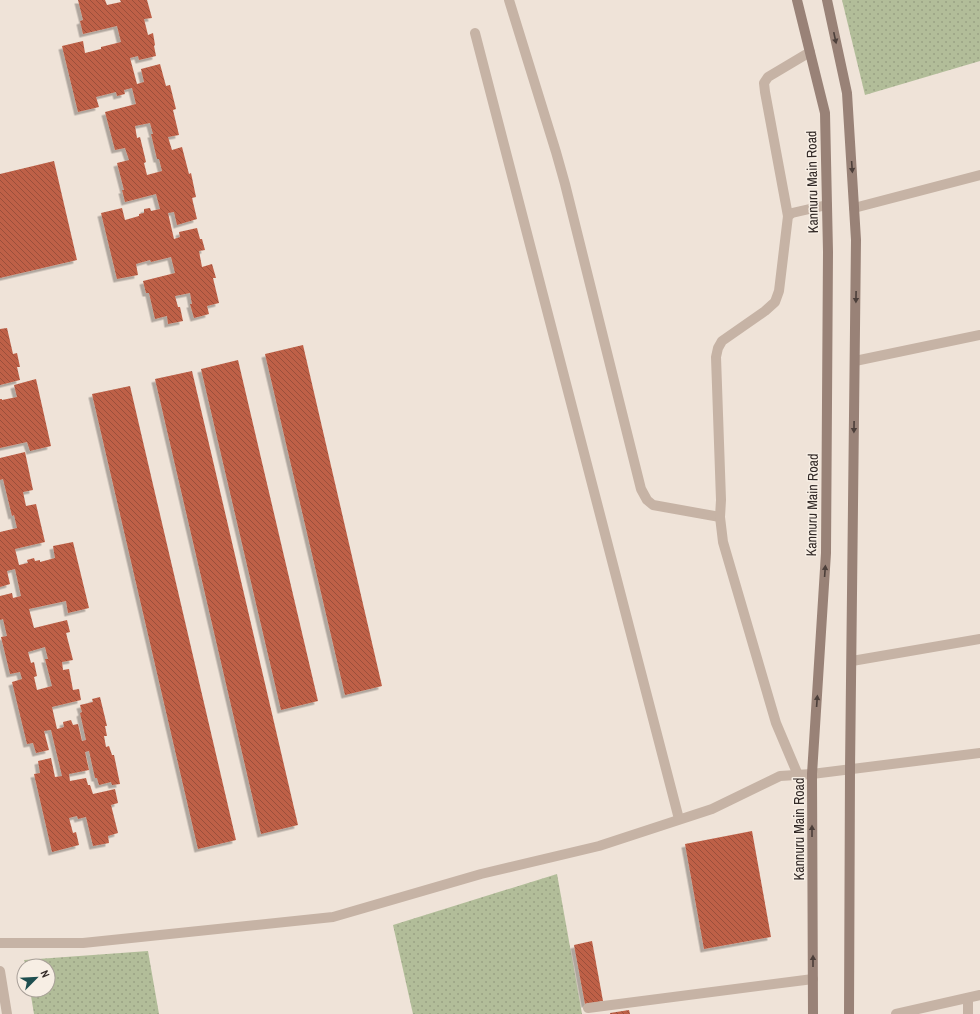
<svg xmlns="http://www.w3.org/2000/svg" width="980" height="1014" viewBox="0 0 980 1014" font-family="'Archivo Narrow',sans-serif">
  <style>
    .grass { fill: url(#grass-dots) }
    .building { fill: url(#building-back-hatch); fill-rule: evenodd; filter: url(#shadow) }
    .lines { fill: none; stroke-linecap: round; stroke-linejoin: round }
    .lane { stroke: #c6b3a5; stroke-width: 10 }
    .street { stroke: #c6b3a5; stroke-width: 10 }
    .secondary { stroke: #998277; stroke-width: 10 }
    .oneway { fill: #4c3f3a }
    .labels { text-anchor: middle; dominant-baseline: central; stroke-width: 3; stroke-linejoin: round; paint-order: stroke }
    .street-label { font-size: 14px; fill: #322926; stroke: #f7eee4 }
  </style>
  <defs>
    <pattern id="grass-dots" width="8" height="8" patternUnits="userSpaceOnUse"><rect width="8" height="8" fill="#b2bd99"/><path d="M2 2h.1M6 6h.1" fill="none" stroke="#9aa284" stroke-width="1.8" stroke-linecap="round"/></pattern>
    <pattern id="building-back-hatch" width="6" height="6" patternUnits="userSpaceOnUse"><rect width="6" height="6" fill="#be6047"/><path d="M-1 5l2 2M0 0l6 6M5-1l2 2" fill="none" stroke="#9b4f3b"/></pattern>
    <filter id="shadow"><feDropShadow dx="-3.5" dy="3.5" stdDeviation="0" flood-color="#0004"/></filter>
  </defs>
  <rect width="100%" height="100%" fill="#efe3d8"/>
  <g class="grass">
    <path d="M842,0H980V61L865,95Z"/>
    <path d="M557,874L582,1014H413L393,925Z"/>
    <path d="M148,951L159,1014H34L30,990H48V966H26L24,960Z"/>
  </g>
  <g class="building">
    <path d="M78,0H105L107,5L121,2L120,0H147L152,18L144,19L148,35L153,33L155,45L154,46L156,56L139,60L138,56L130,58L137,84L144,82L141,69L160,64L166,86L170,85L176,109L173,110L179,135L168,137L172,150L182,147L189,174L191,173L196,197L192,198L197,219L177,225L174,212L168,213L174,239L180,237L179,232L197,228L200,239H202L205,250L199,251L202,267L212,264L216,278H213L219,303L207,306L209,314L194,318L190,304H192L190,293L175,296L178,307H180L183,321L168,324L167,316L155,319L149,293H146L143,281L175,273L171,257L151,262L150,260L136,264L138,275L117,279L101,213L122,208L125,220L139,216V214L144,213V209L150,208L151,211L160,209L156,194L125,202L122,190H124L117,163L129,160L125,148L115,150L105,112L136,104L132,88L124,90L125,94L117,96L116,92L96,97L99,107L78,112L62,46L83,41L85,53L101,49V47L121,42L117,26L83,34L80,21L83,20ZM150,123L153,134H151L157,159H159L162,171L147,175L144,163L146,162L140,137L137,138L135,126Z"/>
    <path d="M54,161L77,260L0,278V174Z"/>
    <path d="M7,328L13,354L17,353L20,367H17L20,380L0,385V329Z"/>
    <path d="M303,345L382,686L345,695L265,354Z"/>
    <path d="M238,360L318,701L281,710L201,369Z"/>
    <path d="M192,371L298,825L261,834L155,379Z"/>
    <path d="M36,379L51,446L30,451L27,442L0,448V399H2V400L17,397L14,385Z"/>
    <path d="M130,386L236,840L198,849L92,394Z"/>
    <path d="M25,452L33,490L23,492L26,506L36,504L45,542L15,549L19,565L28,563L27,560L34,558L35,561L40,560V562L55,558L53,546L73,542L89,608L68,613L66,601L29,609L34,628L67,620L70,632L66,633L73,660L62,662L63,670L69,669L73,690L79,689L81,700L52,707L57,729L64,727L63,722L71,720L73,725L78,724L82,741L86,740L80,713L82,712L80,705L93,702L92,699L100,697L107,726H105L107,736H104L106,747L109,746L112,755H114L120,784L112,785L111,782L99,785L97,778H95L89,751L85,752L89,770L69,774L70,781L86,778L88,785H90L93,794L115,789L118,803L111,805L118,833L108,836L109,843L93,846L86,817L78,819L77,816L69,818L73,833L76,832L79,845L52,852L34,774L40,773L38,761L51,758L55,777L62,776L51,730L44,731L49,750L36,753L33,743L27,744L12,682L22,679L20,672L10,674L1,637L7,636L3,619L0,620V596L12,593L13,598L21,596L15,569L7,571L10,584L0,587V532L17,528L14,515L12,516L3,479L0,480V458ZM45,647L48,659H45L52,686L37,690L34,677L37,676L34,662L31,663L28,652Z"/>
    <path d="M752,831L771,937L704,949L685,844Z"/>
    <path d="M592,941L603,1001L585,1004L574,945Z"/>
    <path d="M629,1010L630,1014H610V1013Z"/>
  </g>
  <g class="lines">
    <g class="lane">
      <path d="M509,0L556,152L565,184L641,489L647,500L653,505L720,517"/>
      <path d="M475,33L679,819"/>
      <path d="M854,208L980,175"/>
      <path d="M788,216L765,92L764,83L768,77L810,52"/>
      <path d="M798,775L776,723L723,542L720,517L721,500L716,357L718,348L722,341L765,311L775,302L779,291L788,216L792,213L827,205"/>
      <path d="M0,943H83L333,917L481,874L599,846L712,809L780,776L812,774"/>
      <path d="M0,971L7,1014"/>
      <path d="M968,998V1014"/>
      <path d="M588,1008L813,979"/>
      <path d="M896,1014L980,995"/>
    </g>
    <g class="street">
      <path d="M855,361L980,335"/>
      <path d="M852,661L980,639"/>
      <path d="M812,774L980,753"/>
    </g>
    <g class="secondary">
      <path d="M797,0L825,113L828,252L826,553L812,774L813,1014"/>
      <path d="M827,0L847,93L856,240L850,770L849,1014"/>
    </g>
  </g>
  <defs><path id="oneway-solid" d="M-6-.8H1V-3.2L6.5 0L1 3.2V.8H-6Z"/></defs>
  <g class="oneway">
    <use href="#oneway-solid" transform="translate(835 38) rotate(78)"/>
    <use href="#oneway-solid" transform="translate(852 167) rotate(86)"/>
    <use href="#oneway-solid" transform="translate(856 297) rotate(91)"/>
    <use href="#oneway-solid" transform="translate(854 427) rotate(91)"/>
    <use href="#oneway-solid" transform="translate(825 571) rotate(-86)"/>
    <use href="#oneway-solid" transform="translate(817 701) rotate(-86)"/>
    <use href="#oneway-solid" transform="translate(812 831) rotate(-90)"/>
    <use href="#oneway-solid" transform="translate(813 961) rotate(-90)"/>
  </g>
  <g class="labels">
    <g class="street-label">
      <text transform="translate(812 182) rotate(-91)">Kannuru Main Road</text>
      <text transform="translate(812 505) rotate(-89)">Kannuru Main Road</text>
      <text transform="translate(799 829) rotate(-90)">Kannuru Main Road</text>
    </g>
  </g>
  <g transform="translate(36 978) rotate(66)"><circle r="19" fill="#f7eee4" stroke="#a89f98"/>
  <path d="M0-3L7 15L0 10L-7 15Z" fill="#1e4f50"/>
  <text y="-6" font-size="11" font-weight="bold" text-anchor="middle" fill="#322926">N</text>
  </g>
</svg>
